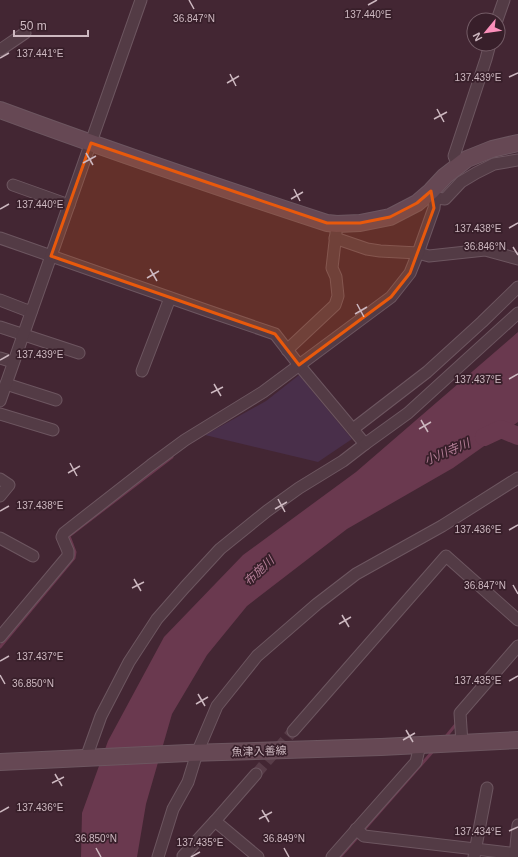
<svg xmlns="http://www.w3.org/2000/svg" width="518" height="857" viewBox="0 0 518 857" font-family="Arial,'Noto Sans JP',sans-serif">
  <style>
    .green { fill: #492f4a }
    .water { fill: #6a394f }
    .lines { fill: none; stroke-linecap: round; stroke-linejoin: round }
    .stream { stroke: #6a394f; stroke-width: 3 }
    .river { stroke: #6a394f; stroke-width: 18 }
    .street-tunnel { stroke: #583c48; stroke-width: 11; stroke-dasharray: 11 5.5; stroke-linecap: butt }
    .street-casing { stroke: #6d5660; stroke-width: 13 }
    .secondary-casing { stroke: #6d5660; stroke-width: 18 }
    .street { stroke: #533b45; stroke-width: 11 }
    .secondary { stroke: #664854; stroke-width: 16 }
    .marked { fill: #e8590c; fill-opacity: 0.2; stroke: #e8590c; stroke-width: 3; stroke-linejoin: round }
    .ticks { fill: none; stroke: #cdb8c0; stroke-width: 1.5 }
    .labels { text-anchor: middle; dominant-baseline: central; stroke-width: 3.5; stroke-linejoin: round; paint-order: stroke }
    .street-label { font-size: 11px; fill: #cdb8c0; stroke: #381f2a }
    .water-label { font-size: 12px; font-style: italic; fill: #b47e97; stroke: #381f2a }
    .ticks-label { font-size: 10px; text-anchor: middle; fill: #cdb8c0; stroke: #381f2a; stroke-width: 3.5; stroke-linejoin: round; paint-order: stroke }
  </style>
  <rect width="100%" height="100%" fill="#432633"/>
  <path class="green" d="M299,375L352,439L318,462L205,435L266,401Z"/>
  <path class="water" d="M518,332V422L453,468L347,529L247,606L207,655L172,714L146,804L137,857H81L82,813L108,741L164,637L243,555L356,472Z"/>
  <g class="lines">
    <g class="stream">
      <path d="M0,647L74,558L75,552L69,536L172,457"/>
      <path d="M444,739L457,723"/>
      <path d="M340,857L434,750"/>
    </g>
    <path class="river" d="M484,437L501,429L518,436"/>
    <path class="street-tunnel" d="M256,774L293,731"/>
    <defs>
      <g id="street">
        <path d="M497,20L504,0"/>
        <path d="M0,50L25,33"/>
        <path d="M458,165L454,156L486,59L490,44"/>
        <path d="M13,185L69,205"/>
        <path d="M435,198L445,199L461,182L476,173L494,164L518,160"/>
        <path d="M0,238L208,311L275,334L299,365L365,444L343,461L299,488L267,511L220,549L185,587L157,619L129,662L101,716L86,758"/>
        <path d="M335,238L367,249L380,251L418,253L429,256L485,250L518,259"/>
        <path d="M0,300L31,312"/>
        <path d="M0,327L79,353"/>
        <path d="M287,350L335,305L338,296L336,277L332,268L336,233"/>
        <path d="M0,358L13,362"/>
        <path d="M142,371L170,298"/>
        <path d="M6,384L56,400"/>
        <path d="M0,401L141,0"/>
        <path d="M0,414L53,430"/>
        <path d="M353,429L427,372L482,322L518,287"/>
        <path d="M365,444L408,413L518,313"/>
        <path d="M0,479L9,485L0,496"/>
        <path d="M0,538L33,556"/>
        <path d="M0,637L68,556V551L62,537L64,533L151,465L185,440L263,392L391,297L410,273L418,253L434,208L435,198L431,191"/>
        <path d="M293,731L446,556L518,620"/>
        <path d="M462,743L460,713L518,646"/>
        <path d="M256,774L215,821L258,857"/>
        <path d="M356,829L364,836L518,854"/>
        <path d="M183,856L215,821"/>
        <path d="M158,857L173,809L188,782L197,753L217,706L257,656L317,604L356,574L442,526L518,478"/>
        <path d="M332,857L416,762L420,745"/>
        <path d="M474,857L487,788"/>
        <path d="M515,857L518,825"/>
      </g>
      <g id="secondary">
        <path d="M0,110C108,150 217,187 327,223L337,224L360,223L390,217L417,203L431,191L445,176L467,159L492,149L518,143"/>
        <path d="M0,762L188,753L381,747L518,740"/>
      </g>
    </defs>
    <use href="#street" class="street-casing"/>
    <use href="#secondary" class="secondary-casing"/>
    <use href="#street" class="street"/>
    <use href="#secondary" class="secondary"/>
  </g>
  <path class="marked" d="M91,143L327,223H360L390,217L417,203L431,191L434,208L410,273L391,297L299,365L275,334L51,256Z"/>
  <path class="ticks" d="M189,0L194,9M368,5L377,0M0,58L9,53M230,74L236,86M509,77L518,73M227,83L239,76M437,109L444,122M434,119L447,112M86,153L93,165M83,163L96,156M294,189L300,201M291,199L303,192M0,209L9,204M509,228L518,223M513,247L518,255M150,269L157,281M147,278L159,271M357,304L364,317M355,314L367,307M0,360L9,355M509,379L518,374M214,384L221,396M211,393L223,387M421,420L428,432M419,429L431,422M70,463L77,476M68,473L80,466M278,499L285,512M275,509L287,502M0,511L9,506M509,530L518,525M134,579L141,591M513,585L518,594M132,588L144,582M342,615L349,627M339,624L351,617M0,661L9,656M0,675L5,684M509,681L518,676M198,694L205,706M196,704L208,697M406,730L413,742M403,740L415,733M55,774L62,786M52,783L64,777M262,810L269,822M0,812L9,807M259,819L272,812M509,831L518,827M96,848L101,857M284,848L289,857M191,857L200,852"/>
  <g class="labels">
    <g class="street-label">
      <text transform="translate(259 751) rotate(-2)">魚津入善線</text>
    </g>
    <g class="water-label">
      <text transform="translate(447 452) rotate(-23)">小川寺川</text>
      <text transform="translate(259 571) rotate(-43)">布施川</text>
    </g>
  </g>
  <g class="ticks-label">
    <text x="368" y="18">137.440°E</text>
    <text x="194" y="22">36.847°N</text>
    <text x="40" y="57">137.441°E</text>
    <text x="478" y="81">137.439°E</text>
    <text x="40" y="208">137.440°E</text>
    <text x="478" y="232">137.438°E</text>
    <text x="485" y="250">36.846°N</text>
    <text x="40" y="358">137.439°E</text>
    <text x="478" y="383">137.437°E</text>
    <text x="40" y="509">137.438°E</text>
    <text x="478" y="533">137.436°E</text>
    <text x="485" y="589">36.847°N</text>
    <text x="40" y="660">137.437°E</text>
    <text x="478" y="684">137.435°E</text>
    <text x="33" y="687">36.850°N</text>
    <text x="40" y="811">137.436°E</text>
    <text x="478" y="835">137.434°E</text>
    <text x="96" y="842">36.850°N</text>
    <text x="284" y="842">36.849°N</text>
    <text x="200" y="846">137.435°E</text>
  </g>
  <g transform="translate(486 32) rotate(241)"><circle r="19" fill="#381f2a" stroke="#745c66"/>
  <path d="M0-3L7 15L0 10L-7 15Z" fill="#fb8fba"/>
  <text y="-6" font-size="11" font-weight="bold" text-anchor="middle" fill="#cdb8c0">N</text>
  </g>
  <path d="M14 30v6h74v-6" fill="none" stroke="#cdb8c0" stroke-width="2"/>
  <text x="20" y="30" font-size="12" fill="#cdb8c0" stroke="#381f2a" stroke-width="3" paint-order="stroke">50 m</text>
</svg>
